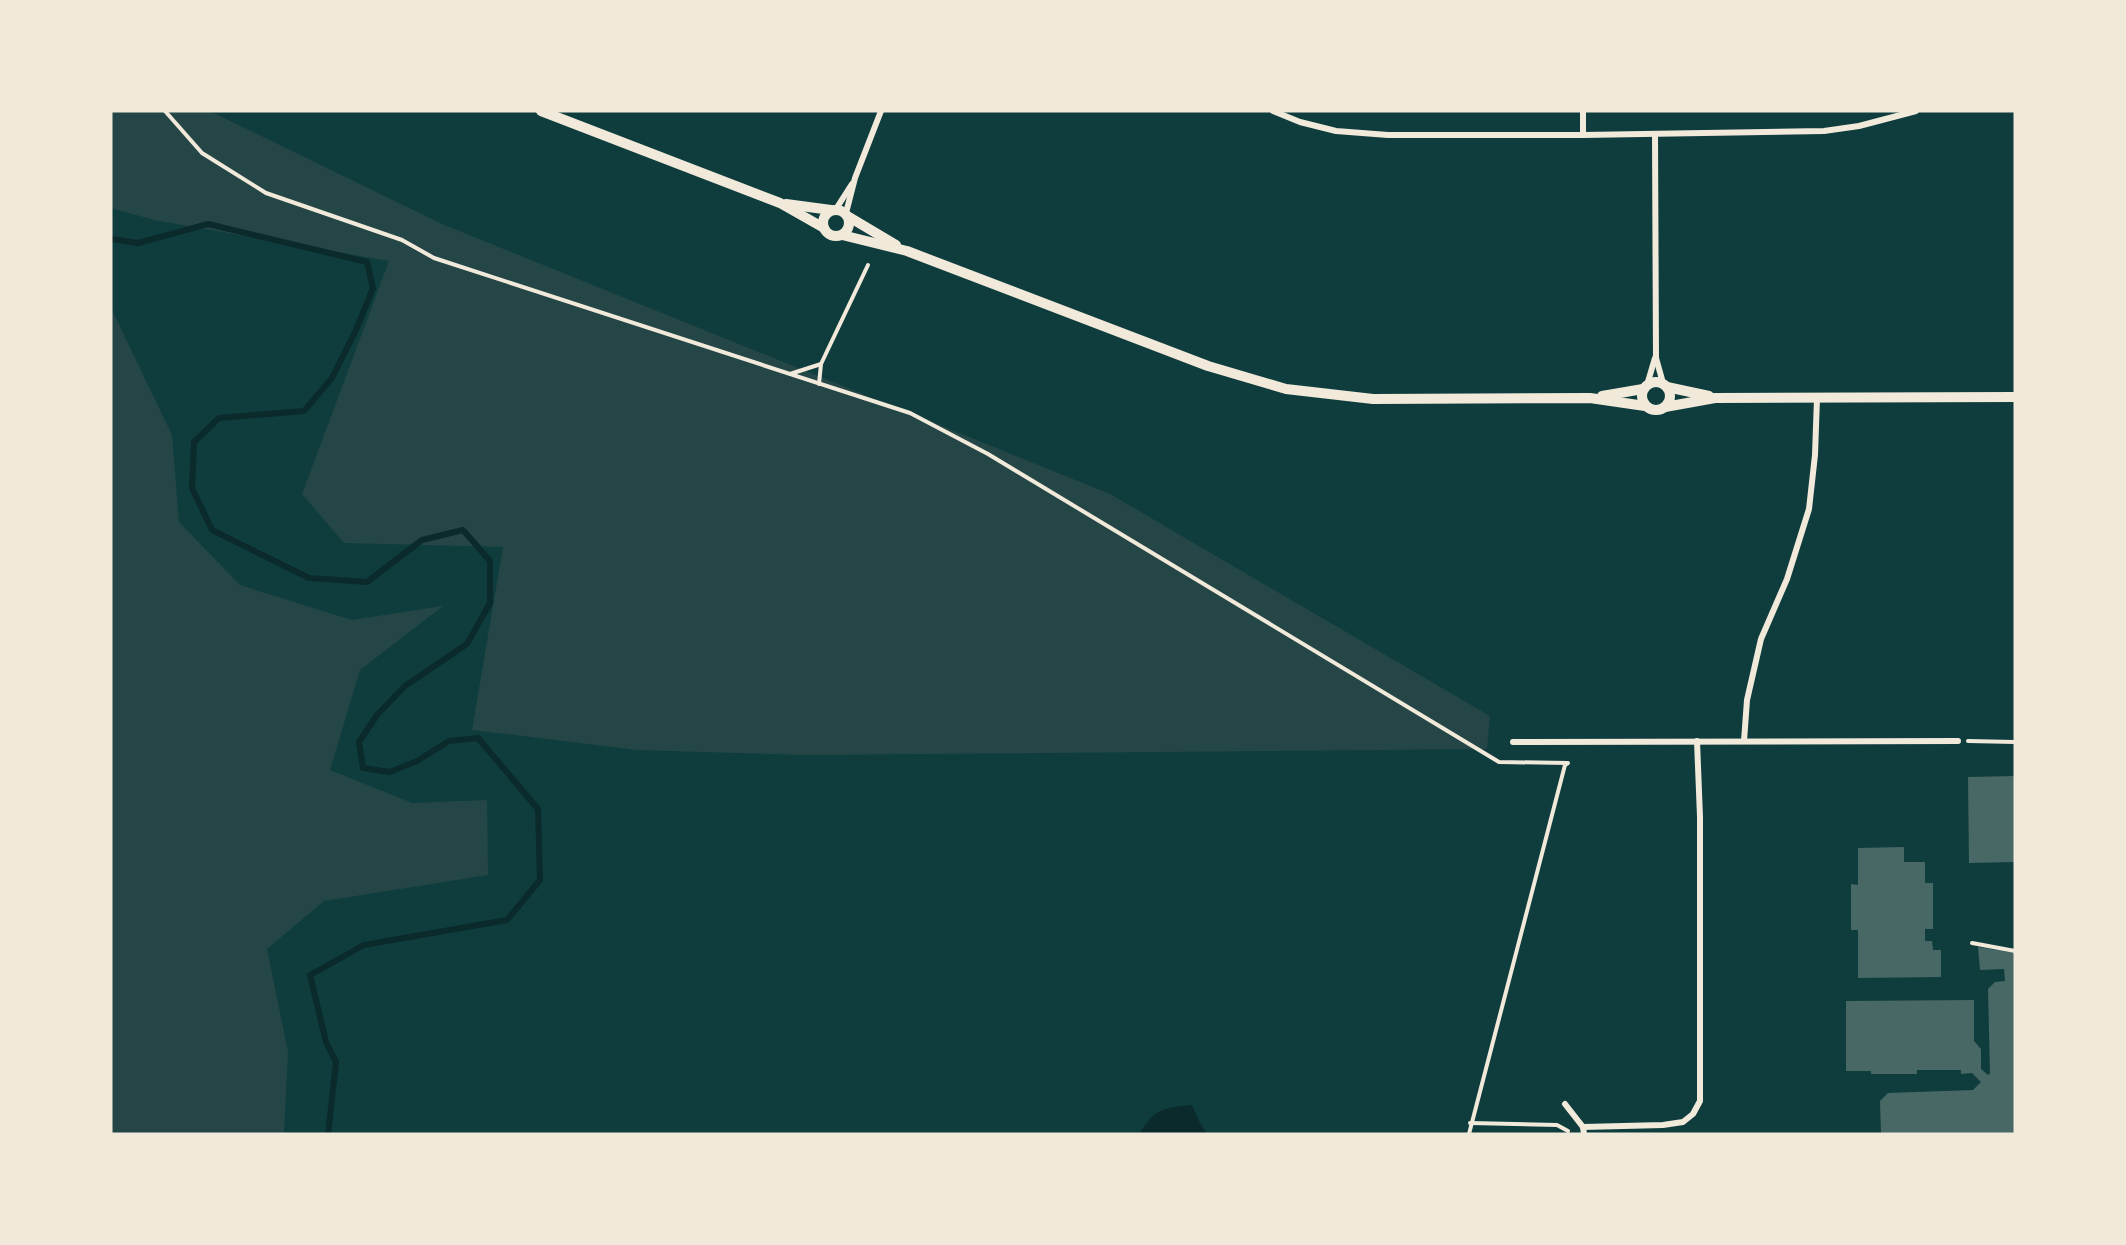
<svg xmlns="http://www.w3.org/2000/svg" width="2126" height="1245" viewBox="0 0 2126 1245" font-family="'Noto Sans',sans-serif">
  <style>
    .green { fill: #244646 }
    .water { fill: #0a2a2b }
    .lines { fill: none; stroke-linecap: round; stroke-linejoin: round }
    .stream { stroke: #0a2a2b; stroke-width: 6 }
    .building { fill: #486865 }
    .path { stroke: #f1e9da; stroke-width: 4 }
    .minor { stroke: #f1e9da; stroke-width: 6 }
    .tertiary { stroke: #f1e9da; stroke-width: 10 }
  </style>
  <rect width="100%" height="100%" fill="#0f3d3e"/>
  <g class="green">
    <path d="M111,111H210L442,224L1110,494L1490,716L1487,749L805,755L637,750L472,730L503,547L344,543L302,494L389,261L154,220L111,208Z"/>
    <path d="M111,308L172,435L179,522L240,585L352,620L443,606L360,670L330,770L412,803L487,800L488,875L324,901L267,949L288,1052L284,1134H111Z"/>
  </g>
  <path class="water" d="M1192,1105L1200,1123L1207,1134H1139C1155,1108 1163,1108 1192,1105Z"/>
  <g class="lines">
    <path class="stream" d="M111,239L138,243L208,224L367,262L373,288L356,330L332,378L304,411L219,418L194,442L192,488L212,530L309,578L367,582L422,540L463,530L490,561V603L467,644L405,686L377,715L359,742L363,768L390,772L417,761L449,741L478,738L538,809L540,880L507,920L364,945L310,975L326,1042L336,1062L328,1134"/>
  </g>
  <g class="building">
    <path d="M2015,776V862L1969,863L1968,777Z"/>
    <path d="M1904,847V862H1925V883H1933V929H1925V941H1932L1933,950H1941V977L1858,978V930H1851V884L1858,885V848Z"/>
    <path d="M1978,947L2015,953V1134H1881L1880,1101L1888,1093L1973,1090L1981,1082L1972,1073L1961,1074V1070H1917V1074H1871V1071H1846V1001L1974,1000V1041L1981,1049V1069L1988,1075L1990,1073L1988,989L1995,982L2005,981L2004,969L1980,970Z"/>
  </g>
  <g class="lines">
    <g class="path">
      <path d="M165,111L202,153L266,193L402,240L434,258L910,413L988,454L1499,762L1568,763L1565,765L1469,1134"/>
      <path d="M790,374L821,364"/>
      <path d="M819,384L821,364L868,265"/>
      <path d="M1968,741L2015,742"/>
      <path d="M1972,943L2015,951"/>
      <path d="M1470,1123L1557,1125L1568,1131"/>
    </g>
    <g class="minor">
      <path d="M1273,111L1300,122L1336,131L1388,135H1583L1824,131L1859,126L1916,111"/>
      <path d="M1655,134L1656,358L1663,383"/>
      <path d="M1583,135V111"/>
      <path d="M836,209L852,184"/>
      <path d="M846,213L855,178L881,111"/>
      <path d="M1647,385L1655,358"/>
      <path d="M1744,741L1747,700L1761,639L1787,579L1809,509L1815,455L1817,398"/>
      <path d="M1513,742L1958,741"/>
      <path d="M1565,1104L1583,1127L1584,1134"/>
      <path d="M1583,1127L1663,1125L1683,1122L1693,1114L1700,1101V817L1697,741"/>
    </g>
    <g class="tertiary">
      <path d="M541,111L780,203L824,228"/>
      <path d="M786,204L831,210"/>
      <circle cx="836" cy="223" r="13"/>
      <path d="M849,217L896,245"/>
      <path d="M842,235L907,251L1208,366L1286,389L1373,399L1590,398L1645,406"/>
      <circle cx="1656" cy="396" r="14"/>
      <path d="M1667,387L1709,396"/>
      <path d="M1602,396L1643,389"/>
      <path d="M1665,407L1715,398L2015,397"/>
    </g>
  </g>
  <rect width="2126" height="1245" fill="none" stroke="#f1e9da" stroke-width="225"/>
</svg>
